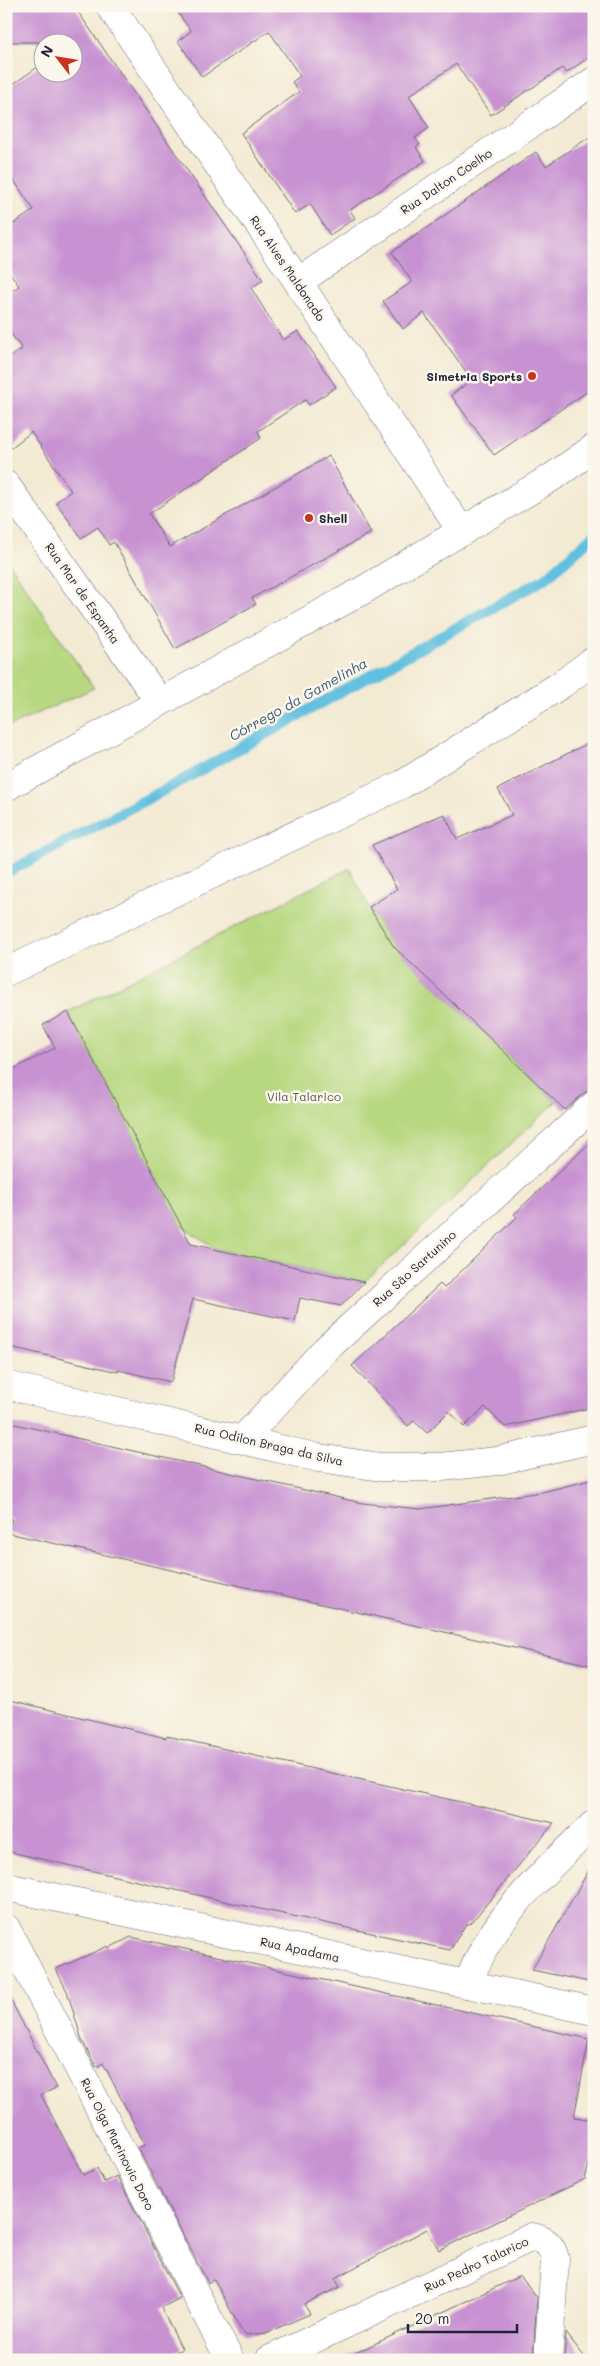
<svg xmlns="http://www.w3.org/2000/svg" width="600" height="2366" viewBox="0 0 600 2366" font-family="Mali,sans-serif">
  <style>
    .green { fill: #b7d880; stroke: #6c7d5e }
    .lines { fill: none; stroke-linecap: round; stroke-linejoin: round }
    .stream { stroke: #60c0df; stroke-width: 11 }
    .building { fill: #c791d2 }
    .minor-casing { stroke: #6b6870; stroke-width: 29 }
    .major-casing { stroke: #6b6870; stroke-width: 29 }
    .minor { stroke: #fff; stroke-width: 28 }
    .major { stroke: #fff; stroke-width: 28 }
    .poi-dot { fill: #c8321e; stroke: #fbf7ec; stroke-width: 2 }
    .labels { text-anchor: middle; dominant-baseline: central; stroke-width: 5; stroke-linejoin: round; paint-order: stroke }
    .street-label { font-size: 12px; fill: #22223b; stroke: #fbf7ec }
    .poi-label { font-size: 12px; font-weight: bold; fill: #22223b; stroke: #fbf7ec; text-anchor: end }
    .park-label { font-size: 12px; fill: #4f5950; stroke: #fbf7ec }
    .water-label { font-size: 14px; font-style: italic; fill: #385974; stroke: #fbf7ec }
  </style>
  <rect width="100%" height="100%" fill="#fbf7ec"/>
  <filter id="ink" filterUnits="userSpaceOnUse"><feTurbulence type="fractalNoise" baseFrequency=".02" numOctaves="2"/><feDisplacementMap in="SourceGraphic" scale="10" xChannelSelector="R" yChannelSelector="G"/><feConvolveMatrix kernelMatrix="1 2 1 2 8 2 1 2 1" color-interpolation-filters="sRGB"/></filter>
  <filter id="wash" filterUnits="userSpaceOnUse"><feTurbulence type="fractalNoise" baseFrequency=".0096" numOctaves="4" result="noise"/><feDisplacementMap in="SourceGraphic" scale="20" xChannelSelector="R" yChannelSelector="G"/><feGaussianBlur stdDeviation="1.12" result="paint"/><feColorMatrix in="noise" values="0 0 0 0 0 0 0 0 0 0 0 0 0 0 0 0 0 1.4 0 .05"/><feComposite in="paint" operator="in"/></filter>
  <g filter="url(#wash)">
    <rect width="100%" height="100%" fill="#f3ead3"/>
    <g class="green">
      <path d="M6,559L94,688L6,728Z"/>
      <path d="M350,868L369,907L394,947L556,1102L364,1282L216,1249L181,1225L68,1012Z"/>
    </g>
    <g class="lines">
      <path class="stream" d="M6,873L170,787L546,578L594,535"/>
    </g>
    <g id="blocks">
      <g class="building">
        <path d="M6,6H74L263,280L251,288L283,340L298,331L336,387L309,405L305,400L258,431L261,438L149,514L170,547L329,456L371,533L252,598L256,604L175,649L114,542L109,545L98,527L81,538L56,502L71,491L31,432L6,452V359L22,349L6,327V295L19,286L6,267V229L34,210L6,169V89L42,64V72H72L73,42H6Z"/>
        <path d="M173,6H594V54L566,73L562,68L491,115L456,64L409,96L429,128L415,138L420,144L416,147L425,161L350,210L355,218L330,235L310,204L295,214L241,133L299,92L292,82L300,76L269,31L202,77L178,41L191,31Z"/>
        <path d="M594,134V387L494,455L451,395L472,380L424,313L403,329L383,301L412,282L392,252L536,152L546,166Z"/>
        <path d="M594,740V1090L584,1093L565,1110L394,947L369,907L397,889L372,845L444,814L457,839L512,815L498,789Z"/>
        <path d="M68,1012L191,1244L364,1282L341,1306L300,1298L295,1321L193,1299L171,1382L118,1370V1372L6,1346V1073L55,1048L43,1025Z"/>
        <path d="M594,1139V1407L505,1427L485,1407L464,1427L449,1411L427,1433L414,1421L408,1426L352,1366L440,1284L444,1288L517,1217L514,1214Z"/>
        <path d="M6,1422L362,1503L420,1509L542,1492L594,1479V1666L8,1533L12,1518L6,1517Z"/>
        <path d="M6,1699L166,1738L167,1736L554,1823L470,1924H466L450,1950L237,1904L6,1851Z"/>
        <path d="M594,1861V1983L532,1970Z"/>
        <path d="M131,1937L589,2039L574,2117L594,2120V2165L589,2164L585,2179L439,2250L427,2229L335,2278L340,2287L304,2304L310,2314L266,2333L247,2335L241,2330L214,2279L208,2283L138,2148L145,2145L103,2063L96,2067L82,2040L67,1991L56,1969L108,1946L109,1948Z"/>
        <path d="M6,1991L56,2088L41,2095L83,2175L97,2168L104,2182L117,2176L180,2298L161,2308L182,2349L160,2360H6Z"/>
        <path d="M520,2276L537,2297L533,2360H340Z"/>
        <path d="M566,2333L587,2360H564Z"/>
      </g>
    </g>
  </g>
  <g filter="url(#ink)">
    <use href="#blocks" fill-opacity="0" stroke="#6b6870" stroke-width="1"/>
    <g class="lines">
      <defs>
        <g id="minor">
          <path d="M110,6L298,282L462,532"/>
          <path d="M298,282L594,81"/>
          <path d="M6,485L159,701"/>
          <path d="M6,1385L319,1458L381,1467H441L497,1461L594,1439"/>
          <path d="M243,1439L325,1350L594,1105"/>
          <path d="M6,1887L594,2011"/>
          <path d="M6,1928L230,2360"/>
          <path d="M468,1984C491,1918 544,1872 594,1824"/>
          <path d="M269,2360L532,2237C546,2240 552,2245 555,2259L548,2360"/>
        </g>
        <g id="major">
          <path d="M6,787L360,592L554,476L594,448"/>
          <path d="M6,972L403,784L562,684L594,660"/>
        </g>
      </defs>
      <use href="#minor" class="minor-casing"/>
      <use href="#major" class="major-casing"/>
      <use href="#minor" class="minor"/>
      <use href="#major" class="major"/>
    </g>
  </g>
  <g class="poi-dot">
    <circle cx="532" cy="376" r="5"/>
    <circle cx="309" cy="518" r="5"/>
  </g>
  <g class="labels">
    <g class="street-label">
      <text transform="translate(446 181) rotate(-34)">Rua Dalton Coelho</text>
      <text transform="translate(288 268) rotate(56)">Rua Alves Maldonado</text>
      <text transform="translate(83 593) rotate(55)">Rua Mar de Espanha</text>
      <text transform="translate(414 1268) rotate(-42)">Rua São Sartunino</text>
      <text transform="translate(269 1444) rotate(13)">Rua Odilon Braga da Silva</text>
      <text transform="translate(300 1949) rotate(12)">Rua Apadama</text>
      <text transform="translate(118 2144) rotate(63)">Rua Olga Marinovic Doro</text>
      <text transform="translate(476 2264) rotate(-25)">Rua Pedro Talarico</text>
    </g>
    <g class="poi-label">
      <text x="522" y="376">Simetria Sports</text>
      <text x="319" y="518" text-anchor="start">Shell</text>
    </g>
    <g class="park-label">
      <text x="304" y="1096">Vila Talarico</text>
    </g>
    <g class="water-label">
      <text transform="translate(298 699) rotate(-29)">Córrego da Gamelinha</text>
    </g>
  </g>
  <rect width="600" height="2366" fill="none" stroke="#fbf7ec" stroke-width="25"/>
  <g transform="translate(58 58) rotate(301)"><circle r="24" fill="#fbf7ec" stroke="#a4a2a5"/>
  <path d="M0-4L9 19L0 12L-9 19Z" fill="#c8321e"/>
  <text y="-8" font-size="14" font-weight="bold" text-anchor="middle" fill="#22223b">N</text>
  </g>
  <path d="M408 2324v8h109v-8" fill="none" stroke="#22223b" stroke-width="2.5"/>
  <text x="415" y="2324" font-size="15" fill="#22223b" stroke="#fbf7ec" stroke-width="4" paint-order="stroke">20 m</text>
</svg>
